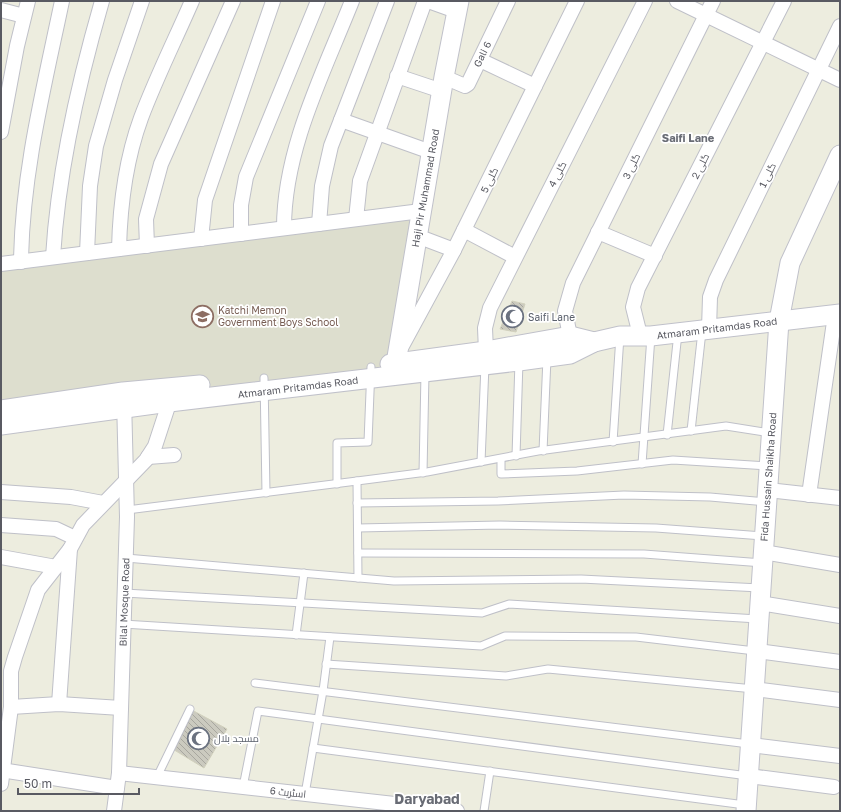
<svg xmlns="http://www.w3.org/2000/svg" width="841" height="812" viewBox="0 0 841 812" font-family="'Golos Text',Cairo,sans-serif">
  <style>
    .education { fill: #dddece }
    .building { fill: url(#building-back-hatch); stroke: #d2d1bd }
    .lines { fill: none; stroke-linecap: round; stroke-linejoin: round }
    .lane-casing { stroke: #bfc0c8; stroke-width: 9 }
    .street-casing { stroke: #bfc0c8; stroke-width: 16 }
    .secondary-casing { stroke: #c0c1ca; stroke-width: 21 }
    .lane { stroke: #fff; stroke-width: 7 }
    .street { stroke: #fff; stroke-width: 14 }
    .secondary { stroke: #fff; stroke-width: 19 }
    .labels { text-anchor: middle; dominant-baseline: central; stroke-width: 3.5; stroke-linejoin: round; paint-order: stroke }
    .street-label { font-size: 10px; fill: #595a62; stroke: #fff }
    .education-label { font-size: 10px; fill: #785e54; stroke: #fff; text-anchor: start }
    .worship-label { font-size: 10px; fill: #5b616d; stroke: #fff; text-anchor: start }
    .neighbourhood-label { font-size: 11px; font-weight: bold; fill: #696c75; stroke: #fff }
    .district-label { font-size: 14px; font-weight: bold; fill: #696c75; stroke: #fff }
  </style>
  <defs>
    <pattern id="building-back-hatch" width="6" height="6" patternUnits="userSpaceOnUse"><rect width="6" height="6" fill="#cbcabf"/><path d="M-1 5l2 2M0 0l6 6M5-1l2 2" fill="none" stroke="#a8a79f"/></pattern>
  </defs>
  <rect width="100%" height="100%" fill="#ededdf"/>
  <path class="education" d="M421,211L397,367L1,418V265Z"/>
  <g class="building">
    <path d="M512,301L525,304L516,332L500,329Z"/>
    <path d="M190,709L227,729L204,768L171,748Z"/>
  </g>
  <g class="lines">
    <defs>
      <g id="lane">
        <path d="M264,378L266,493"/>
        <path d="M691,431L702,331"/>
        <path d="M667,435L678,333"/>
        <path d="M613,442L620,336"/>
        <path d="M543,451L547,358"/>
        <path d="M516,456L519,361"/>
        <path d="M501,459V474L577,471L673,460L769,466"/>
        <path d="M481,462L485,365"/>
        <path d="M642,464L651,336"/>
        <path d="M423,473L425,373"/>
        <path d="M357,481L427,472L538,451L726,426L770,433"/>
        <path d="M337,484V443L368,442L371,367"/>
        <path d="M357,503L498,501L624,495L710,497L767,502"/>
        <path d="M127,510L357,481L358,578"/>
        <path d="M358,528L500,525L656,528L763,536"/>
        <path d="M358,553L644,554L763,563"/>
        <path d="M126,558L394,581L581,579L760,588"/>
        <path d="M124,593L482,613L509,604L758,619"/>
        <path d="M123,624L481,646L505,636L636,637L755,651"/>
        <path d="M296,635L304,573"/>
        <path d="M326,664L506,676L548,669L754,689"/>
        <path d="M255,683L749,744"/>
        <path d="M313,748L745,805"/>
        <path d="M157,777L190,709"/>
        <path d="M243,787L258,711L748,776"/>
        <path d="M305,794L323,691L330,637"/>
        <path d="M484,811L490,771"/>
      </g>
      <g id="street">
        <path d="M428,1L456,11"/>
        <path d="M677,1L840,80"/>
        <path d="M1,10L24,16"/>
        <path d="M480,60L535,86"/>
        <path d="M397,76L442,91"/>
        <path d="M444,77L465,86L468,84L508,1"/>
        <path d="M341,120L431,152"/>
        <path d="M1,132L17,46L28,1"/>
        <path d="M356,219L360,181L425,1"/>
        <path d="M319,224L322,186L331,146L387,1"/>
        <path d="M284,228C284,149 323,74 352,1"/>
        <path d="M464,230L515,257"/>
        <path d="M598,232L655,256"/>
        <path d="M241,234V205L246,177L318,1"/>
        <path d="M417,236L454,250"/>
        <path d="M201,239L205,200L273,1"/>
        <path d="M147,246L146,219L161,164L233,1"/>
        <path d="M119,249C120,206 126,159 141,118C156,78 175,40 192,1"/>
        <path d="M87,253L90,186L96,146L115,80L142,1"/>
        <path d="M53,257C58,171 78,84 102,1"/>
        <path d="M21,262C22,174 44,87 62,1"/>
        <path d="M1,264L421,211"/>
        <path d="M709,329L710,297L716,280L840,26"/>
        <path d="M640,335L633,307L638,288L784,1"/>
        <path d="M570,336L565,311L573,283L713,1"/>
        <path d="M402,346L454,250L577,1"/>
        <path d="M486,351L485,328L490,308L645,1"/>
        <path d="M148,457L174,455"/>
        <path d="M768,490L840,498"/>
        <path d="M1,492L71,497L103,503"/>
        <path d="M809,495L835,315"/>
        <path d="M1,525L56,529L75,538"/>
        <path d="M763,552L840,565"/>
        <path d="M1,557L56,567"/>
        <path d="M760,603L840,616"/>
        <path d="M757,651L840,662"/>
        <path d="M754,689L840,700"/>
        <path d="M59,704L70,549L83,525L146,460L155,446L172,394"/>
        <path d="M11,707L59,704L121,708"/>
        <path d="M751,745L840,756"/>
        <path d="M1,770L117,788"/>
        <path d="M119,773L457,811"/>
        <path d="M749,776L834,787"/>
        <path d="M1,784L11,707V671L15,657L38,590L70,549"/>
        <path d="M114,811L119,773L127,517L124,399"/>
      </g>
      <g id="secondary">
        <path d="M390,364L486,351L570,336L594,342"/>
        <path d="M394,375L444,77L459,1"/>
        <path d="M1,410L123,392L200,385"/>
        <path d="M1,425L169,402L519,361L570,354L594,342L620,336H651L840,314"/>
        <path d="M746,811L779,321L790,263L840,155"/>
      </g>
    </defs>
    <use href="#lane" class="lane-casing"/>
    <use href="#street" class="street-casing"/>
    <use href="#secondary" class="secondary-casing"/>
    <use href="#lane" class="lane"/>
    <use href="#street" class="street"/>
    <use href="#secondary" class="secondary"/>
  </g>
  <defs>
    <symbol id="school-ring" viewBox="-11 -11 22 22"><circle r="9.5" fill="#fff" stroke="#8d6e63" stroke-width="1.5"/><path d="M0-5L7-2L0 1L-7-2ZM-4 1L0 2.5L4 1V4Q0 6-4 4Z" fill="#8d6e63"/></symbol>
    <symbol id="mosque-ring" viewBox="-11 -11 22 22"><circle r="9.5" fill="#fff" stroke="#6b7280" stroke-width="1.5"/><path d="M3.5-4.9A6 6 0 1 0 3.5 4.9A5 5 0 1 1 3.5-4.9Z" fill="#6b7280"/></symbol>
  </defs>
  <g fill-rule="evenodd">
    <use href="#school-ring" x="190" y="304" width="25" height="25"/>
    <use href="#mosque-ring" x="500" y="304" width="25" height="25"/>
    <use href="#mosque-ring" x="186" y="726" width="25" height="25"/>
  </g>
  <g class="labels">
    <g class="street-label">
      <text transform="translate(482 54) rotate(-64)">Gali 6</text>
      <text transform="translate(631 166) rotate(-64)">گلی 3</text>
      <text transform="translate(700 166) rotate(-63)">گلی 2</text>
      <text transform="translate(557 174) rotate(-63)">گلی 4</text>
      <text transform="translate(767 175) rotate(-64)">گلی 1</text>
      <text transform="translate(489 180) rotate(-64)">گلی 5</text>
      <text transform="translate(425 188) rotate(-80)">Haji Pir Muhammad Road</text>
      <text transform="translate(717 328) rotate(-7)">Atmaram Pritamdas Road</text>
      <text transform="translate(298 387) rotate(-7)">Atmaram Pritamdas Road</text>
      <text transform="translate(768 477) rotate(-86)">Fida Hussain Shaikha Road</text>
      <text transform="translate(124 602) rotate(-88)">Bilal Mosque Road</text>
      <text transform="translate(288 792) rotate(6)">اسٹریٹ 6</text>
    </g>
    <g class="education-label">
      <text x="218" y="310">Katchi Memon<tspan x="218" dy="12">Government Boys School</tspan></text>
    </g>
    <g class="worship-label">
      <text x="528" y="317">Saifi Lane</text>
      <text x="214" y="738">مسجد بلال</text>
    </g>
    <g class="neighbourhood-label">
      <text x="688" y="137">Saifi Lane</text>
    </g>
    <g class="district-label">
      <text x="427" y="798">Daryabad</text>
    </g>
  </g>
  <rect width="841" height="812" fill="none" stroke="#595a62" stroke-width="4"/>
  <path d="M18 788v6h121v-6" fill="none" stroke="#595a62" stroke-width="2"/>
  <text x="24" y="788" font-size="12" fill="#595a62" stroke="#ffffff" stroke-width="3" paint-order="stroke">50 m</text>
</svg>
